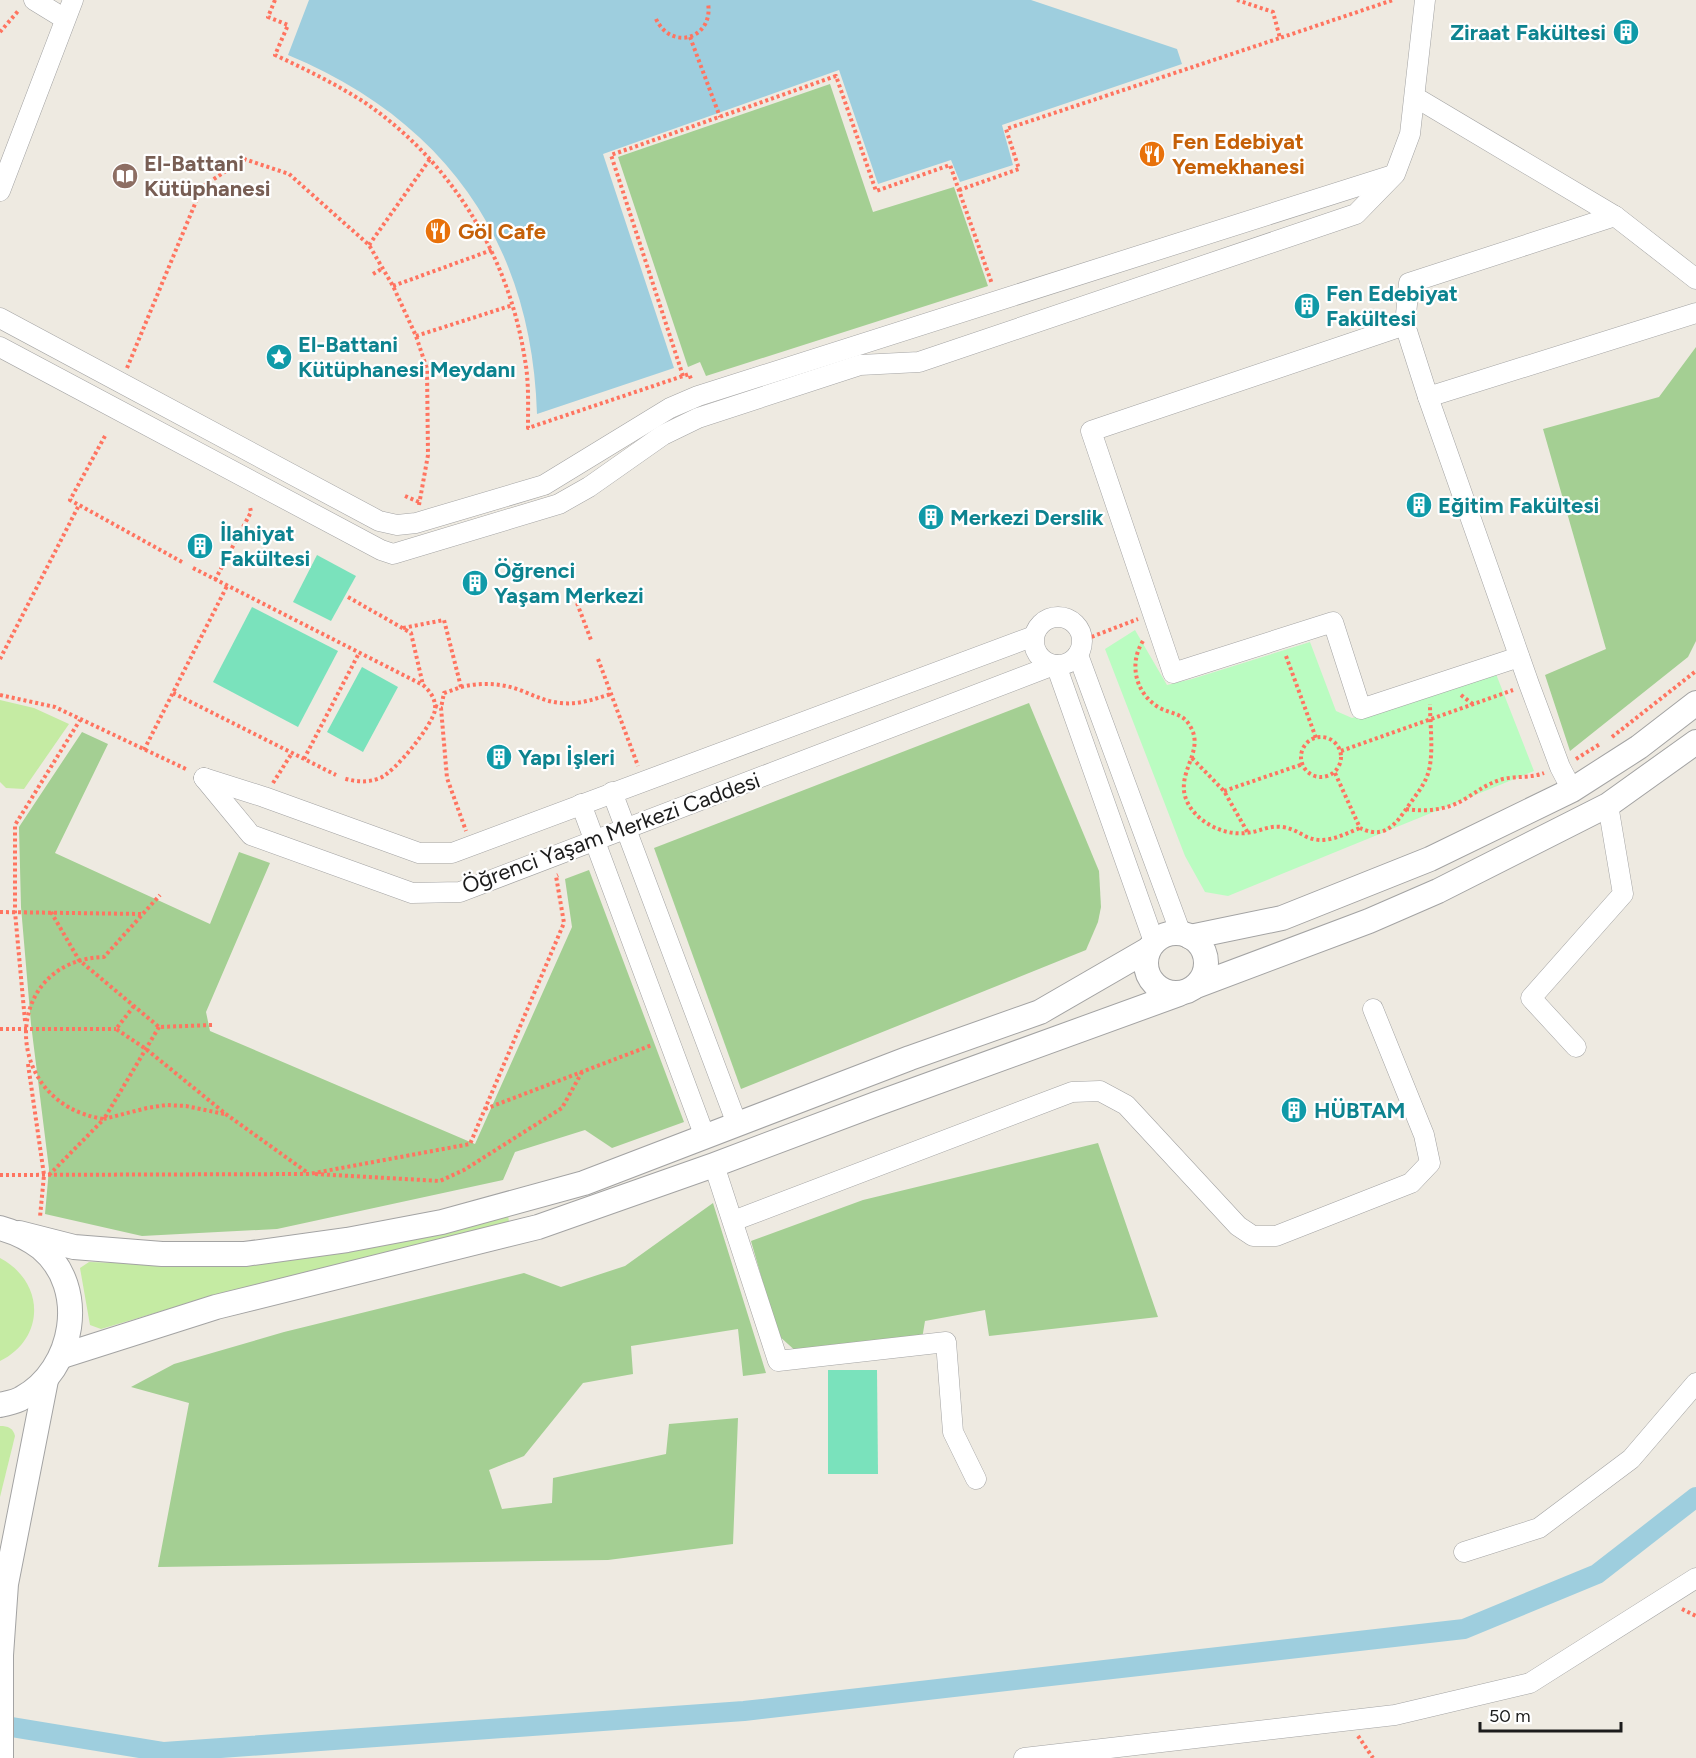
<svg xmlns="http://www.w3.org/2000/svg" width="1696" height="1758" viewBox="0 0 1696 1758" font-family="Figtree,sans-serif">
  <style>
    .grass { fill: #c5eba3 }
    .forest { fill: #a4cf93 }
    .park { fill: #bafcc1 }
    .pitch { fill: #7ae2bc }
    .water { fill: #9ecede }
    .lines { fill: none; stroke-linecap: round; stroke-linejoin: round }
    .canal { stroke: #9ecede; stroke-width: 20 }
    .minor-casing { stroke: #a3a3a3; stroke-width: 21 }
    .tertiary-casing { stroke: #a3a3a3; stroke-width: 26 }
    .path { stroke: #ff7460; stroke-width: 4; stroke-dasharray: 3 3; stroke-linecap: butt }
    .minor { stroke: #fff; stroke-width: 20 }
    .tertiary { stroke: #fff; stroke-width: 24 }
    .labels { text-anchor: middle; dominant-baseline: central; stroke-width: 4.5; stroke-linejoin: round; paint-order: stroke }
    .culture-label { font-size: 22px; font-weight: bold; fill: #0d838f; stroke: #fff; text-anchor: start }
    .food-label { font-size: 22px; font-weight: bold; fill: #c56008; stroke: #fff; text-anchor: start }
    .education-label { font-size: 22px; font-weight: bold; fill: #785e54; stroke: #fff; text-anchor: start }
    .street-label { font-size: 22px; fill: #1c1c1c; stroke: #fff }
  </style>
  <rect width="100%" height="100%" fill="#eeeae1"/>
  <g class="grass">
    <path d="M0,700L34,708L69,724L24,789L6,788L0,782Z"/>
    <path d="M508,1215L509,1222L226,1292L101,1329L90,1325L80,1268L89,1262L214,1266Z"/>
    <path d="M0,1258C45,1282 46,1338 0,1361Z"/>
    <path d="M0,1426C8,1426 13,1428 15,1436L0,1497Z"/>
  </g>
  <g class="forest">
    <path d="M830,84L873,212L954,187L988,286L706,376L700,362L688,367L618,157Z"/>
    <path d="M1696,347V641L1688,657L1570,751L1545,675L1606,649L1543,429L1659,397Z"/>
    <path d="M1029,703L1099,871L1101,907L1098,922L1086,950L741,1089L654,848Z"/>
    <path d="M82,732L108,744L55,853L210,924L239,852L270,863L206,1012L210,1031L475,1144L572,927L565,879L589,870L684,1122L612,1148L585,1130L515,1152L503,1180L277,1229L142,1236L45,1214L49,1169L31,1024L21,907L19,827Z"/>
    <path d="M1098,1143L1158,1317L989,1336L985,1310L925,1321L922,1339L799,1354L778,1335L751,1241L863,1200Z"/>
    <path d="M713,1203L766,1373L743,1376L738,1329L631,1346L633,1374L583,1383L524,1456L489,1470L502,1509L552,1503L553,1478L666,1454L669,1424L738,1418L733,1544L608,1560L158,1567L189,1403L131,1387L174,1364L284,1332L524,1273L561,1287L625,1266Z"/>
  </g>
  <path class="park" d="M1135,630L1167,685L1192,679L1310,642L1336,711L1352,718L1496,674L1534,771L1228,896L1205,892L1185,856L1105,649Z"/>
  <g class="pitch">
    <path d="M317,555L356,576L331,621L293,602Z"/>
    <path d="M252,607L338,651L298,727L213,682Z"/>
    <path d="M362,667L398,687L363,752L327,732Z"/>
    <path d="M828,1370H877L878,1474H828Z"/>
  </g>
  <path class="water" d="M309,0H1031L1177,49L1182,64L1002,125L1013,165L960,182L951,160L878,184L839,70L603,154L674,368L537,414C532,243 445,120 288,55Z"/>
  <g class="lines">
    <path class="canal" d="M0,1725L164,1752L744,1711L1464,1629L1597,1574L1696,1497"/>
    <defs>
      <g id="minor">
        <path d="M34,0L65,19"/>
        <path d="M1415,97L1615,216L1696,279"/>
        <path d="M0,191L73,0"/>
        <path d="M0,318L379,521L397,525L416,523L544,485L670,408L698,396L1393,175"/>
        <path d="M1405,325L1428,397L1696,313"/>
        <path d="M0,347L381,550L393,554L559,504L589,487L663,435L698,418L860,365L919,362L1356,214L1395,174L1410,134L1425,0"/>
        <path d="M1428,397L1529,684L1560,767L1572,790"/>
        <circle cx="1058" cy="641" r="24"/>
        <path d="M1078,655L1181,934"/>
        <path d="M1519,657L1361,709L1333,622L1173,673L1091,431L1405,325L1409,283L1615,216"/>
        <path d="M1056,665L1154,942"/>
        <path d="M204,778L251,835L412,893L460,892L1054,665"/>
        <path d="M204,778L264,797L419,853H452L1034,636"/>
        <path d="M612,792L737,1124"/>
        <path d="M581,804L705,1137"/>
        <path d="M1576,1047L1531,998L1623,894L1608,805"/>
        <path d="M714,1165L778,1361L946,1342L953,1432L976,1479"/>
        <path d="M733,1221L1072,1092L1100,1091L1126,1105L1238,1226L1253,1236H1276L1411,1183L1430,1163L1424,1135L1373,1009"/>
        <path d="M1464,1552L1539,1528L1631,1459L1696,1383"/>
        <path d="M1024,1758L1395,1715L1530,1683L1696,1578"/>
      </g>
      <g id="tertiary">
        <circle cx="1176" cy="963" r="30"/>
        <path d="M1190,937L1282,918L1430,859L1572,790L1639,747L1696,703"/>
        <path d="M1196,986L1369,921L1438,891L1608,805L1696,742"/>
        <path d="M0,1228C15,1232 28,1238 41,1248C89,1288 74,1370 22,1398C16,1402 7,1403 0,1405"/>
        <path d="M19,1233L74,1247L162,1254H245L347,1240L442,1222L584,1183L910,1058L1040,1012L1149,949"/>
        <path d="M62,1356L216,1307L538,1227L714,1165L876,1104L1179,994"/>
        <path d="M1,1758V1655L6,1584L46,1380"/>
      </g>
    </defs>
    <use href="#minor" class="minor-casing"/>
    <use href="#tertiary" class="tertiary-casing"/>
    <g class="path">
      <path d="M275,0L268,17L288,25L275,55C307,70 338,85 367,104C453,164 509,257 525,360C529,382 528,405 528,428L689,374L691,379"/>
      <path d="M1237,0L1273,12L1280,38L1393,0"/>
      <path d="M656,19C672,52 714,38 708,3"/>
      <path d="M0,32L19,10"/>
      <path d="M690,37L720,117"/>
      <path d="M959,190L1019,169L1006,129L1280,38"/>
      <path d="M369,245L430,159"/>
      <path d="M373,274L383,268"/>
      <path d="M393,286L492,250"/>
      <path d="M416,336L513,305"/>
      <path d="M127,368L202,187L244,159L289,174L369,245L393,286L416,336L427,369L428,455L419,505"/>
      <path d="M683,376L611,155L836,76L876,191L950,165L992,284"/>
      <path d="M105,436L70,500L182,562"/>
      <path d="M405,496L419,502"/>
      <path d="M193,568L423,685C431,692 436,700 435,710C432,726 395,772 380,778C367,783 356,782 343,778"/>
      <path d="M215,580L251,512L250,507"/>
      <path d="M348,597L411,633L423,685"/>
      <path d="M577,603L591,640"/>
      <path d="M403,628L444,620L461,687L444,693L441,708"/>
      <path d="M1086,639L1138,619"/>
      <path d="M1143,641C1128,664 1136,695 1160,708C1171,714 1183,713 1190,726C1205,750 1178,770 1185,796C1192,820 1222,836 1246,833C1259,832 1269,825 1282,827C1292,828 1299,833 1307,837C1326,845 1342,835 1360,828"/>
      <path d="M1286,656L1316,738"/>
      <path d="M0,659L79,505"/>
      <path d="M598,659L638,766"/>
      <path d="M461,687C482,682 504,683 525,692C537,697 548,702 561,703C579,705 594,699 611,694"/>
      <path d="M173,693L336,775"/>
      <path d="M0,695L55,707L188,770"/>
      <path d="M1461,695L1474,705"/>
      <path d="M435,706L441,708L447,778L466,831"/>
      <circle cx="1321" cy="757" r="20"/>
      <path d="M1612,737L1696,671"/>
      <path d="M144,750L227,586"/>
      <path d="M1341,751L1513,690"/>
      <path d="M1192,758L1224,791L1248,833"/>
      <path d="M304,759L359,653"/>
      <path d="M1576,759L1600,744"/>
      <path d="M1335,773L1360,828C1389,842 1399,818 1414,798C1421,788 1428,779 1430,765C1433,746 1430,724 1430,704"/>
      <path d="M273,783L292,753"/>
      <path d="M1224,791L1303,764"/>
      <path d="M1406,809C1427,812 1447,810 1465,799C1478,791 1488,783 1503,779C1517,776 1531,778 1544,773"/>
      <path d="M0,912L142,914"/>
      <path d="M51,912L79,960L159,1027L212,1025"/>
      <path d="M134,1006L116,1029L146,1049L227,1115L308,1173"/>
      <path d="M25,1021L15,912V825L80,720"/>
      <path d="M159,1027L104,1119C0,1104 0,960 104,957L160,895"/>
      <path d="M0,1029H116"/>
      <path d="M28,1064L44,1175L40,1217"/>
      <path d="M485,1109L652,1045"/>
      <path d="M315,1174L440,1181L464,1170L562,1108L582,1072"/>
      <path d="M0,1175L309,1174L470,1144L564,923L556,876L558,875"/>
      <path d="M49,1175L104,1119L147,1108L166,1105L186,1106L224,1114"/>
      <path d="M1682,1609L1696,1616"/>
      <path d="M1358,1736L1373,1758"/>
    </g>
    <use href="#minor" class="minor"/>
    <use href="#tertiary" class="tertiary"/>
  </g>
  <defs>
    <symbol id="building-disc" viewBox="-11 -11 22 22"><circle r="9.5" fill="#0f9aa8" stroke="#fff"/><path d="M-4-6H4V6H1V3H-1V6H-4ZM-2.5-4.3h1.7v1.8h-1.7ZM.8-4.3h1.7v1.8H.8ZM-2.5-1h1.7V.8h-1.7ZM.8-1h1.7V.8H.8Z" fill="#fff"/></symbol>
    <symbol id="restaurant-disc" viewBox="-11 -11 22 22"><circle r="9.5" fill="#e8710a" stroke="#fff"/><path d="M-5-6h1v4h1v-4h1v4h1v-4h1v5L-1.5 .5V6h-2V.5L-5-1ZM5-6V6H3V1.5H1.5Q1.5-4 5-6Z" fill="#fff"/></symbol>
    <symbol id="library-disc" viewBox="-11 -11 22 22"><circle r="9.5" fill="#8d6e63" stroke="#fff"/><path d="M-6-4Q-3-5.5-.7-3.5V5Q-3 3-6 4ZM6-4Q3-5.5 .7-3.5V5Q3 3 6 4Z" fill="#fff"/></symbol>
    <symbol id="sight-disc" viewBox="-11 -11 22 22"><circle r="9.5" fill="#0f9aa8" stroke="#fff"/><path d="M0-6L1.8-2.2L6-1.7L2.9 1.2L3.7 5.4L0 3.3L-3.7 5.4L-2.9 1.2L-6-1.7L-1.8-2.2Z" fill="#fff"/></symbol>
  </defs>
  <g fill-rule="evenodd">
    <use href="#building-disc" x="1611" y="17" width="30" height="30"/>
    <use href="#restaurant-disc" x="1137" y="139" width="30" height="30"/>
    <use href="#library-disc" x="110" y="161" width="30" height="30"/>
    <use href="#restaurant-disc" x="423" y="216" width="30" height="30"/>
    <use href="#building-disc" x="1292" y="291" width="30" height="30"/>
    <use href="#sight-disc" x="264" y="342" width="30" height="30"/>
    <use href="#building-disc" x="1404" y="490" width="30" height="30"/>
    <use href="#building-disc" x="916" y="502" width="30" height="30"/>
    <use href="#building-disc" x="185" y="531" width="30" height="30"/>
    <use href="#building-disc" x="460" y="568" width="30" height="30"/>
    <use href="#building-disc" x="484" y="742" width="30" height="30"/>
    <use href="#building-disc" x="1279" y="1095" width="30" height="30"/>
  </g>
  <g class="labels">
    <g class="culture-label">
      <text x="1606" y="32" text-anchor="end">Ziraat Fakültesi</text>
      <text x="1326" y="293">Fen Edebiyat<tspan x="1326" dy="25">Fakültesi</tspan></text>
      <text x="298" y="344">El-Battani<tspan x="298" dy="25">Kütüphanesi Meydanı</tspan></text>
      <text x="1438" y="505">Eğitim Fakültesi</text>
      <text x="950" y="517">Merkezi Derslik</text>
      <text x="220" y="533">İlahiyat<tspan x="220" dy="25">Fakültesi</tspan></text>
      <text x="494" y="570">Öğrenci<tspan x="494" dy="25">Yaşam Merkezi</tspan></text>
      <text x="518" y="757">Yapı İşleri</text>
      <text x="1314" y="1110">HÜBTAM</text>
    </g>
    <g class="food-label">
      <text x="1172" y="141">Fen Edebiyat<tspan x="1172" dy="25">Yemekhanesi</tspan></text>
      <text x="458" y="231">Göl Cafe</text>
    </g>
    <g class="education-label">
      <text x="144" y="163">El-Battani<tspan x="144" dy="25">Kütüphanesi</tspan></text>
    </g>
    <g class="street-label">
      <text transform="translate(611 833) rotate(-20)">Öğrenci Yaşam Merkezi Caddesi</text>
    </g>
  </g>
  <path d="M1480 1722v9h141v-9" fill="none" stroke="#1c1c1c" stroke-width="3"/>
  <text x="1489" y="1722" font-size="18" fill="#1c1c1c" stroke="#ffffff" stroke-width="4.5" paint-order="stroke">50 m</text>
</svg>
